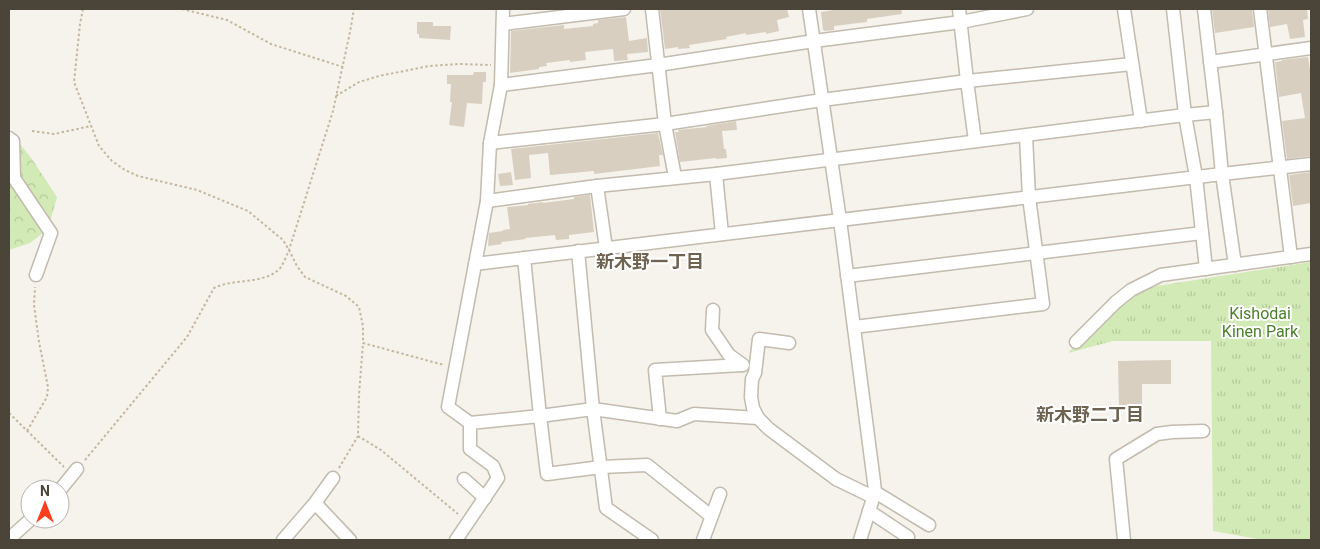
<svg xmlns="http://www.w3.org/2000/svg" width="1320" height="549" viewBox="0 0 1320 549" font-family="Roboto,'Noto Sans JP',sans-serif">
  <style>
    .forest { fill: url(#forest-crowns) }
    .park { fill: url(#park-tufts) }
    .building { fill: #d8cfc1 }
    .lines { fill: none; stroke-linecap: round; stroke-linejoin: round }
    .street-casing { stroke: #c2bbae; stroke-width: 15 }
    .path { stroke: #c4b79f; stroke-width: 2; stroke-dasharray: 2.5 2.5; stroke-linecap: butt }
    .street { stroke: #fff; stroke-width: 12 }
    .labels { text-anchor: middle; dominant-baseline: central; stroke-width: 4; stroke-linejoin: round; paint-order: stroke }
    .park-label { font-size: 16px; fill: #4a7f2a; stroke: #fff }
    .neighbourhood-label { font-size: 18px; font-weight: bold; fill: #6e6250; stroke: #fff }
  </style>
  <defs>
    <pattern id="forest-crowns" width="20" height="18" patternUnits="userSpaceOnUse" patternTransform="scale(1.25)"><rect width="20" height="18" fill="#d2eab5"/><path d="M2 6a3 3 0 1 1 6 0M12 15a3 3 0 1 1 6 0" fill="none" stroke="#b6ca9c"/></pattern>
    <pattern id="park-tufts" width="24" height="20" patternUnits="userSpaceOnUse" patternTransform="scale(1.25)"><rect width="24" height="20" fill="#d2eab5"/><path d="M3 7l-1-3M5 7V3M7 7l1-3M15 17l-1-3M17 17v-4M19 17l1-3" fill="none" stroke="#b6ca9c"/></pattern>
  </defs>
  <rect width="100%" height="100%" fill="#f6f3ec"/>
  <path class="forest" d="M9,130L32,159L57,197L48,229L30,243L9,250Z"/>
  <path class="park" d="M1311,262V540H1263L1213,531L1211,341H1113L1068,353L1092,327L1144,288Z"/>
  <g class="building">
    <path d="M660,9H667V10L676,9H787L789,17L777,20L779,31L766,34V32L746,35V33L726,37L727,39L689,45L690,48L678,49V47L665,49Z"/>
    <path d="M840,9H901L902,14L867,19V22L834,26V30L825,31L823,30L821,12Z"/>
    <path d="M1212,9H1252L1254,27L1215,33Z"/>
    <path d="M1268,9H1307L1308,19L1303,20L1305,37L1290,39L1287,24L1270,27Z"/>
    <path d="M626,17L629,41L647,38L648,52L627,54L628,60L614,61L613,49L585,52L586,60L570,62V60L546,63L547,66L539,67V69L510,73L511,31L564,25V29L593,26V24L598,23V20Z"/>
    <path d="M417,22H433V26H451L450,40L419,38V34H417Z"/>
    <path d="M1308,57L1311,76V156L1287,159L1282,121L1305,118L1301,93L1279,97L1275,62L1282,61V60Z"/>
    <path d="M474,72H486V82H483L482,104L467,103L464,127L449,125L452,102H450L451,84H447V75H473Z"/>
    <path d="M736,121L737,130L722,131L724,149H726L727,158L716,159V158L680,162L675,132H679L678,130L707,127L706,126Z"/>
    <path d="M658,133L663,155H659L660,166L594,174V171L550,175L548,153L529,155L531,178L515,180L511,149Z"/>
    <path d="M511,172L513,185L500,186L498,174Z"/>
    <path d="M1311,172V203L1293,206L1289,175Z"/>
    <path d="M590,195L594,232L569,235V239L556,240L555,235L525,238L526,239L501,242L502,244L488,246L489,233L503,231V230L510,229L507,207L528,205V204L543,202V203L574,199V197Z"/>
    <path d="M1171,360V384H1142V409H1119L1118,361Z"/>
  </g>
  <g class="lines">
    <defs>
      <g id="street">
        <path d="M652,9L665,124L675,177"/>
        <path d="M809,9L840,220L874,482L875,492L860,540"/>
        <path d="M959,9L967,81L975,141"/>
        <path d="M1124,9L1141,121"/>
        <path d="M1173,9L1185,115L1196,177L1206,269"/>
        <path d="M1204,9L1216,112L1222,174L1235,265"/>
        <path d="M1260,9L1291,257"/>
        <path d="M503,24L624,9"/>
        <path d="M1210,62L1311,48"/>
        <path d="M501,85L658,65L814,41L961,22L1027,9"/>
        <path d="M9,138L13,141L14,178L51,233L36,275"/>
        <path d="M490,143L665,124L822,100L967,81L1132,64"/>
        <path d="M716,174L722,234"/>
        <path d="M597,186L606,248"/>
        <path d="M487,201L597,186L716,174L1185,115L1216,112"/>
        <path d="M578,251L593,409L606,508L652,540"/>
        <path d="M524,258L540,416L547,474L601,467L647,465L711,516"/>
        <path d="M475,264L1222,174L1311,164"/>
        <path d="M847,276L1202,233"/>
        <path d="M713,310L712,330L729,355L743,365"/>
        <path d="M854,327L1043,304L1029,197L1026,136"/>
        <path d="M1076,342L1116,302L1131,290L1161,275L1311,254"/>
        <path d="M789,343L759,339L755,373L752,379L751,397L753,408L758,418L769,429L836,479L873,497"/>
        <path d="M660,419L655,370L742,365"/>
        <path d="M470,423L540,416L593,409L677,421L694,414L758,418"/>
        <path d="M464,479L485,498"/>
        <path d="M60,490L77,469"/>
        <path d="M875,492L929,525"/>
        <path d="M315,503L350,540"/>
        <path d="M869,511L908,537"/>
        <path d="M9,539L31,519"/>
        <path d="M283,540L315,503L333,478"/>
        <path d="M456,540L498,478L493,466L470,449V423L448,407L487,201L490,143L501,85L503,9"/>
        <path d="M703,540L720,494"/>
        <path d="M1124,540L1116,459L1157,434L1172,432L1203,431"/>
      </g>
    </defs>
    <use href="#street" class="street-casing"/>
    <g class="path">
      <path d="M83,9L80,24L74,82L99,146L112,161L125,170L138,176L197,190L248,211L283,240L289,250L297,266L305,277L346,296L359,307L363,326V343L444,365"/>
      <path d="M182,9L227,20L271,44L343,67"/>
      <path d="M336,96L359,82L379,76L429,66L459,64L491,65"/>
      <path d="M32,131L54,134L91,126"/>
      <path d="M9,413L64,467"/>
      <path d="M27,431L47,397L48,387L39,342L34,305L35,287"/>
      <path d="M358,436L381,450L458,514"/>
      <path d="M85,460L187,337L214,288C233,278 267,285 281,267C284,262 287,255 289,250L333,111L350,32L354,9"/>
      <path d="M339,468L358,436L359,395L363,343"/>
    </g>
    <use href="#street" class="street"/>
  </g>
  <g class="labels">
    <g class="park-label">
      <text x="1260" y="313">Kishodai<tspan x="1260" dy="18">Kinen Park</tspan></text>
    </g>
    <g class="neighbourhood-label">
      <text x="650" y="261">新木野一丁目</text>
      <text x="1090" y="414">新木野二丁目</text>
    </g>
  </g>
  <rect width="1320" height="549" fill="none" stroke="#4b4439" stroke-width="20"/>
  <g transform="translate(45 504)"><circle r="24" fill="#ffffff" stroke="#b7b4b0"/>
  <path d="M0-4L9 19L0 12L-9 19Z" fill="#fc3f1d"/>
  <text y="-8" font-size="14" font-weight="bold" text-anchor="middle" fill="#4b4439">N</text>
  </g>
</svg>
